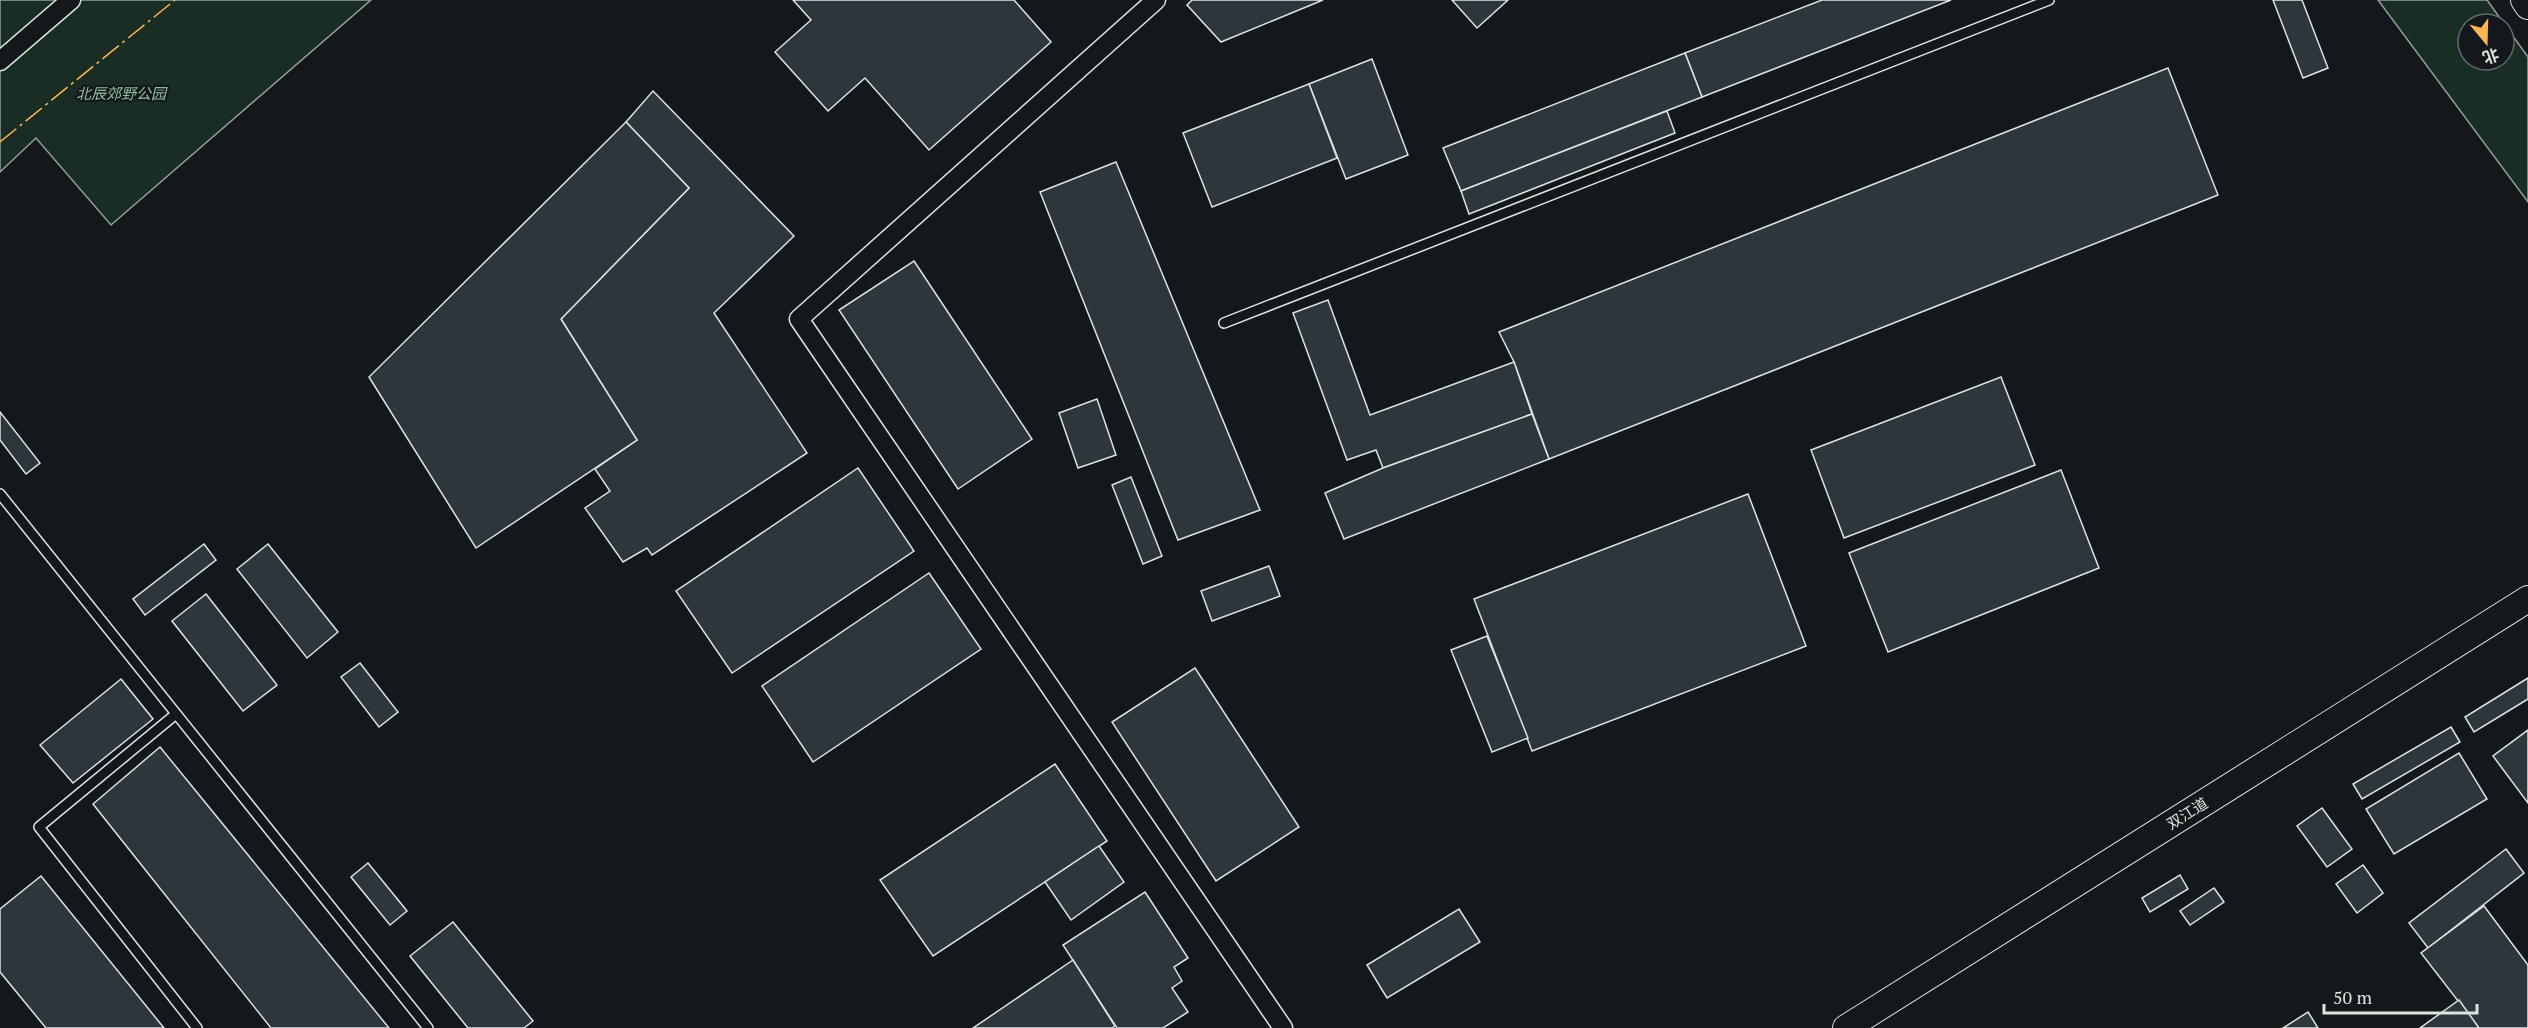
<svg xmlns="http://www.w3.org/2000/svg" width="2528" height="1028" viewBox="0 0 2528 1028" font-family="'PT Serif','Noto Sans SC',serif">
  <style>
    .green { fill: #1a2d24; stroke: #939e99; stroke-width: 1.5; fill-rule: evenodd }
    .building { fill: #2c363c; stroke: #d8e6dc; stroke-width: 1.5 }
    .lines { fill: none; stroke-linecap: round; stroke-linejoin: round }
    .lane-casing { stroke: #d8e6dc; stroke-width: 12 }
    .street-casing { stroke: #d8e6dc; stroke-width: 21 }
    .secondary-casing { stroke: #d8e6dc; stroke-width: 28 }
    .lane { stroke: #14181c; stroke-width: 9 }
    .street { stroke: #14181c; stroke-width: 18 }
    .secondary { stroke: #14181c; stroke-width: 26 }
    .power { stroke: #ffb74d; stroke-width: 1.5; stroke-dasharray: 21 4.5 3 4.5; stroke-linecap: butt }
    .labels { text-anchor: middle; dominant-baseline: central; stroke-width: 4.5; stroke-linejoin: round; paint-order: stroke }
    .park-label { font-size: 15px; font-style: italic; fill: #8ac095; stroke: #14181c }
    .street-label { font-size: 15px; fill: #d8e6dc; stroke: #14181c }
  </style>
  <rect width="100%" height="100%" fill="#14181c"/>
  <g class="green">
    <path d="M0,0H371L111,225L36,138L0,172Z"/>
    <path d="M2378,0H2487L2528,57V202ZM2468,24H2504V60H2468Z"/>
  </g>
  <g class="building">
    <path d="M793,0H1014L1051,42L929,150L865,78L828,111L775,52L811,20Z"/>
    <path d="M1192,0H1323L1221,42L1187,5Z"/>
    <path d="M1452,0H1508L1477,28Z"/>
    <path d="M1822,0H1951L1702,97L1685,53Z"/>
    <path d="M2273,0H2302L2328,68L2303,78Z"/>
    <path d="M1685,53L1702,97L1461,191L1443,148Z"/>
    <path d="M1372,59L1408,155L1346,179L1309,84Z"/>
    <path d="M2168,68L2218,195L1549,459L1514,362L1499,332Z"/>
    <path d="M1309,84L1337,158L1212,207L1183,133Z"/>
    <path d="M653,91L794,236L714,313L807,453L652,555L647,548L623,562L585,508L610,491L595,469L637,440L561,319L689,188L626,122Z"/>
    <path d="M1667,111L1675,133L1469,214L1461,191Z"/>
    <path d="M626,122L689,188L561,319L637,440L476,548L369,377Z"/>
    <path d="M1116,162L1260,510L1178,540L1040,192Z"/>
    <path d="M914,261L1032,439L958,489L839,310Z"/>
    <path d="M1328,300L1370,415L1514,362L1532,414L1383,468L1376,450L1347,460L1293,313Z"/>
    <path d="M2001,377L2035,465L1844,538L1811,450Z"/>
    <path d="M1097,399L1116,455L1078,468L1059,413Z"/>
    <path d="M0,412L40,463L26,474L0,440Z"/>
    <path d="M1532,414L1549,459L1344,539L1325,493L1383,468Z"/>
    <path d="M858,468L914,551L732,673L676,591Z"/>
    <path d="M2061,470L2099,568L1888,652L1849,553Z"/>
    <path d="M1131,477L1162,556L1143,564L1112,485Z"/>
    <path d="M1748,494L1806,646L1532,751L1474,599Z"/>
    <path d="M204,544L216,560L145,615L133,599Z"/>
    <path d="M268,544L338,632L307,658L237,569Z"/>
    <path d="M1269,566L1280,596L1212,621L1201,591Z"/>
    <path d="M929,573L981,649L813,762L762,686Z"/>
    <path d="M206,594L277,685L243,711L172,621Z"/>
    <path d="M1487,636L1528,738L1492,752L1451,650Z"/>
    <path d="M360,663L398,712L379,727L341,677Z"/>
    <path d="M1195,668L1299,827L1216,881L1112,722Z"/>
    <path d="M2528,678V699L2474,732L2465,717Z"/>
    <path d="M121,679L153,719L73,783L40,745Z"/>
    <path d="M2451,727L2460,742L2362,799L2353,784Z"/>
    <path d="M2528,730V803L2493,756Z"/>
    <path d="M160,747L389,1028H271L93,804Z"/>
    <path d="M2459,753L2487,799L2394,854L2366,809Z"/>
    <path d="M1055,764L1107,841L933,956L880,880Z"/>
    <path d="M2322,808L2352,849L2327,867L2297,826Z"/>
    <path d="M1099,846L1124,882L1071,920L1045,882Z"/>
    <path d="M2506,849L2524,873L2428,948L2409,923Z"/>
    <path d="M368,863L407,911L390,925L351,877Z"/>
    <path d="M2363,865L2383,893L2357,913L2336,884Z"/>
    <path d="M2180,875L2188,889L2150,912L2142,898Z"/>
    <path d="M41,876L164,1028H46L0,972V909Z"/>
    <path d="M2214,888L2224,902L2190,925L2180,911Z"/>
    <path d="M1145,892L1188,958L1174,967L1182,981L1172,988L1188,1012L1163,1028H1117L1063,945Z"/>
    <path d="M2484,906L2528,965V1028H2479L2421,953Z"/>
    <path d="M1459,909L1480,942L1387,998L1367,965Z"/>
    <path d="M453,922L533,1021L524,1028H468L410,956Z"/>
    <path d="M1073,960L1115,1026L1112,1028H973Z"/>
    <path d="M2459,1000L2479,1028H2420Z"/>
    <path d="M2308,1012L2318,1028H2283Z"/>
  </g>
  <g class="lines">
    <defs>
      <g id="lane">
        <path d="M1224,323L2049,0"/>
        <path d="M0,494L428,1028"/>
        <path d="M176,714L39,827L197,1028"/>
      </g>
      <g id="street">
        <path d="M1156,0L799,319L1283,1028"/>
        <path d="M0,61L71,0"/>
      </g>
      <g id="secondary">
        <path d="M2524,0L2528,6"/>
        <path d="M1846,1028L2528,599"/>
      </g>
    </defs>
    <use href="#lane" class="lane-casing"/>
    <use href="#street" class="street-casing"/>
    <use href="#secondary" class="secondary-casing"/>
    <use href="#lane" class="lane"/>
    <use href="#street" class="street"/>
    <use href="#secondary" class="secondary"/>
    <path class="power" d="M0,142L175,0"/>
  </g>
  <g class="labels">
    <g class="park-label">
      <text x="121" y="93">北辰郊野公园</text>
    </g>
    <g class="street-label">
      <text transform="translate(2187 813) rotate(-32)">双江道</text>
    </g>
  </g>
  <g transform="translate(2486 42) rotate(161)"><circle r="28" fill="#14181c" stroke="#626a69" stroke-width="1.5"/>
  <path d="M0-4.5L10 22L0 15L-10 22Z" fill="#ffb74d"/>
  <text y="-9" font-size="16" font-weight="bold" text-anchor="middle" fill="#d8e6dc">北</text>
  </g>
  <path d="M2324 1004v9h153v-9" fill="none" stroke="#d8e6dc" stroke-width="3"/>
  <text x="2333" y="1004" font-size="18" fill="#d8e6dc" stroke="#14181c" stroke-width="4.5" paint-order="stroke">50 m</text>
</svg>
